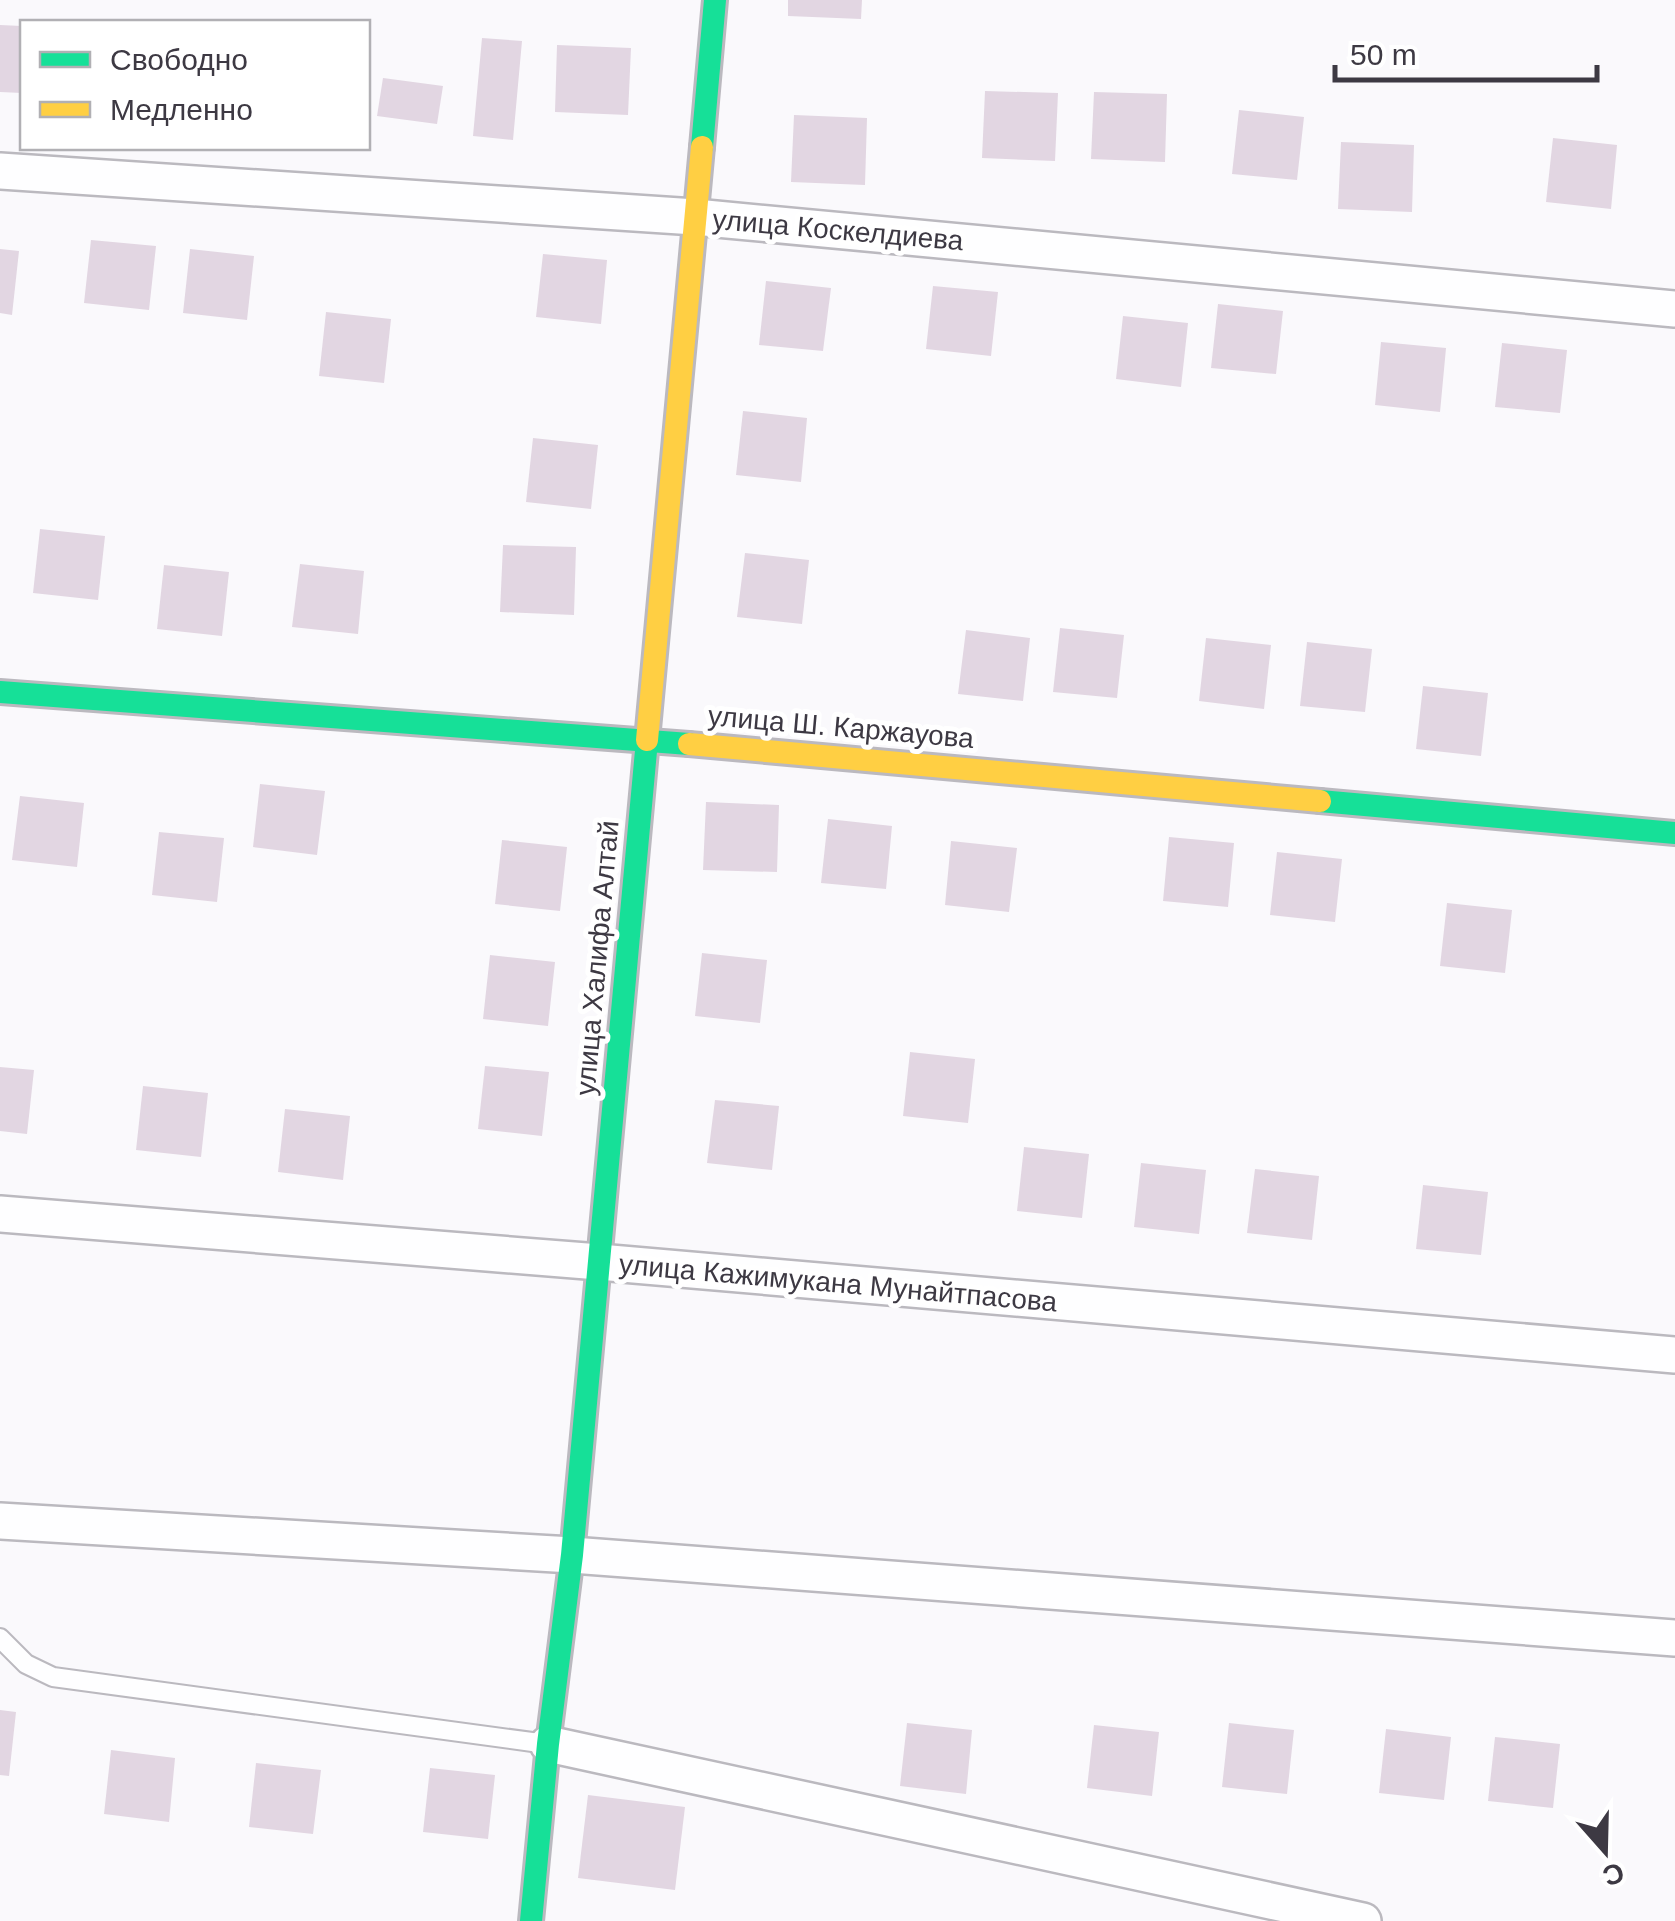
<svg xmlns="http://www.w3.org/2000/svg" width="1675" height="1921" viewBox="0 0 1675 1921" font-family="Helvetica,sans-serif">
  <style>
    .building { fill: #e2d6e2 }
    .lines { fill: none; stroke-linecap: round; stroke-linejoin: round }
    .lane-casing { stroke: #bbb9bf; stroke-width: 22 }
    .street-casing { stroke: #bbb9bf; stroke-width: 40 }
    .fast-casing { stroke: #bbb9bf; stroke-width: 28 }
    .slow-casing { stroke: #bbb9bf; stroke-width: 28 }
    .lane { stroke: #fefeff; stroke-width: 18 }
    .street { stroke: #fefeff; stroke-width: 35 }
    .fast { stroke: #16e098; stroke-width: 22 }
    .slow { stroke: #ffcf43; stroke-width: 22 }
    .labels { text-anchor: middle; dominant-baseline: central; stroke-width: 10; stroke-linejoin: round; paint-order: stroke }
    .street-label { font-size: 28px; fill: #3d3943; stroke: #fff }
  </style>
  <rect width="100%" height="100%" fill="#faf9fc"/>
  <g class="building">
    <path d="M788,0H862L861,19L788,16Z"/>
    <path d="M0,25L22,26V93L0,92Z"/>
    <path d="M482,38L522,41L513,140L473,136Z"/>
    <path d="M557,45L631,48L628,115L555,112Z"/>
    <path d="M383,78L443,86L437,124L377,116Z"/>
    <path d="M985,91L1058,93L1055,161L982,158Z"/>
    <path d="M1094,92L1167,94L1165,162L1091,159Z"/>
    <path d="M1239,110L1304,117L1297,180L1232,174Z"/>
    <path d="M794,115L867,118L865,185L791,182Z"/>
    <path d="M1553,138L1617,145L1611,209L1546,202Z"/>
    <path d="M1341,142L1414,145L1412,212L1338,209Z"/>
    <path d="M91,240L156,246L149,310L84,303Z"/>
    <path d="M0,249L19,251L12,315L0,313Z"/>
    <path d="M190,249L254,256L247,320L183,313Z"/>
    <path d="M543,254L607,260L601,324L536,317Z"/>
    <path d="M766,281L831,288L823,351L759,345Z"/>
    <path d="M933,286L998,292L991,356L926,349Z"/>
    <path d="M1218,304L1283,311L1276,374L1211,368Z"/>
    <path d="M326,312L391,319L384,383L319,376Z"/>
    <path d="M1123,316L1188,323L1181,387L1116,379Z"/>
    <path d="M1381,342L1446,348L1440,412L1375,405Z"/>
    <path d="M1502,343L1567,350L1560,413L1495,407Z"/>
    <path d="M743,411L807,418L801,482L736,475Z"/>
    <path d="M533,438L598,445L591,509L526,502Z"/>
    <path d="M40,529L105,536L98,600L33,593Z"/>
    <path d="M503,545L576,547L574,615L500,612Z"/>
    <path d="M745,553L809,560L802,624L737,617Z"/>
    <path d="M300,564L364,571L358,634L292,627Z"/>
    <path d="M164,565L229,572L222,636L157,629Z"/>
    <path d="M1060,628L1124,635L1117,698L1053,692Z"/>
    <path d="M966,630L1030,638L1023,701L958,694Z"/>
    <path d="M1206,638L1271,645L1264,709L1199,701Z"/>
    <path d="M1307,642L1372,649L1365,712L1300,706Z"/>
    <path d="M1423,686L1488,693L1481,756L1416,749Z"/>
    <path d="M260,784L325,791L317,855L253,847Z"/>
    <path d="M20,796L84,803L77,867L12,860Z"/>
    <path d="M706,802L779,805L777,872L703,870Z"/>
    <path d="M828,819L892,826L886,889L821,883Z"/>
    <path d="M159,832L224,838L217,902L152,895Z"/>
    <path d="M1169,837L1234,843L1228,907L1163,901Z"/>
    <path d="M502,840L567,847L560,911L495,904Z"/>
    <path d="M951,841L1017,848L1009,912L945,905Z"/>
    <path d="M1277,852L1342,859L1335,922L1270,915Z"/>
    <path d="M1447,903L1512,910L1505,973L1440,966Z"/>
    <path d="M702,953L767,960L760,1023L695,1016Z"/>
    <path d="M490,955L555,962L548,1026L483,1019Z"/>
    <path d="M910,1052L975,1059L968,1123L903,1116Z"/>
    <path d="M485,1066L549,1072L542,1136L478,1129Z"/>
    <path d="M0,1067L34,1070L27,1134L0,1131Z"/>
    <path d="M143,1086L208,1093L201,1157L136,1150Z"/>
    <path d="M715,1100L779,1106L772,1170L707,1163Z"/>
    <path d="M285,1109L350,1116L343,1180L278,1172Z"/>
    <path d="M1024,1147L1089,1154L1082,1218L1017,1211Z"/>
    <path d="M1141,1163L1206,1170L1199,1234L1134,1227Z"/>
    <path d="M1255,1169L1319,1176L1312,1240L1247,1233Z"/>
    <path d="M1423,1185L1488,1192L1481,1255L1416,1249Z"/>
    <path d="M0,1710L16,1712L9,1776L0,1775Z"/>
    <path d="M907,1723L972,1730L966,1794L900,1786Z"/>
    <path d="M1229,1723L1294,1730L1287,1794L1222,1787Z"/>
    <path d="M1094,1725L1159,1732L1152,1796L1087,1788Z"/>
    <path d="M1386,1729L1451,1737L1444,1800L1379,1793Z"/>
    <path d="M1495,1737L1560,1744L1553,1808L1488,1801Z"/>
    <path d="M111,1750L175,1758L169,1822L104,1814Z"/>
    <path d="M256,1763L321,1770L313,1834L249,1827Z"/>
    <path d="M430,1768L495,1775L488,1839L423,1832Z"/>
    <path d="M588,1795L685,1807L675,1890L578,1878Z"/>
  </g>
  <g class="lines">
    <defs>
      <path id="lane" d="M0,1638L26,1664L53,1677L547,1744"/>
      <g id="street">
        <path d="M0,171L695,217L1675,309"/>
        <path d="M0,1214L599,1262L1675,1355"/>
        <path d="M0,1521L572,1555L1675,1638"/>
        <path d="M548,1744L1363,1921"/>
      </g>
      <g id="fast">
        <path d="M702,147L715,0"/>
        <path d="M0,692L689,744"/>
        <path d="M1320,801L1675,833"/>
        <path d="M531,1921L548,1744L572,1555L647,740"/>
      </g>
      <g id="slow">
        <path d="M647,740L702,147"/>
        <path d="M689,744L1320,801"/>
      </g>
    </defs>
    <use href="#lane" class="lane-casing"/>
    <use href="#street" class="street-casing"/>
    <use href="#fast" class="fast-casing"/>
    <use href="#slow" class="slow-casing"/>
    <use href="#lane" class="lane"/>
    <use href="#street" class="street"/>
    <use href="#fast" class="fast"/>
    <use href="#slow" class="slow"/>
  </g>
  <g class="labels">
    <g class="street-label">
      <text transform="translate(838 230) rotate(5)">улица Коскелдиева</text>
      <text transform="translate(841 727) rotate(5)">улица Ш. Каржауова</text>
      <text transform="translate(597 958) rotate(-85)">улица Халифа Алтай</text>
      <text transform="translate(838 1283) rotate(5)">улица Кажимукана Мунайтпасова</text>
    </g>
  </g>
  <rect x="20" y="20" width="350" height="130" fill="#ffffff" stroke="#b1b0b4" stroke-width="2.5"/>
  <rect x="40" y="52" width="50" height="15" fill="#16e098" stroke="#b1b0b4" stroke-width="2.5"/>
  <text x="110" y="70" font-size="30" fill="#3d3943">Свободно</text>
  <rect x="40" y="102" width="50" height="15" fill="#ffcf43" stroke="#b1b0b4" stroke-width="2.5"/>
  <text x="110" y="120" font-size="30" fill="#3d3943">Медленно</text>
  <g transform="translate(1605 1851) rotate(160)" stroke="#ffffff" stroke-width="8" paint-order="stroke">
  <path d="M0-8L18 38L0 25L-18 38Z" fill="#3d3943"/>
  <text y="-15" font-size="28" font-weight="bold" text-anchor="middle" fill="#3d3943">С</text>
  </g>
  <path d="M1335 65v15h262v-15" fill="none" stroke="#3d3943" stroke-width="5"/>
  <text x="1350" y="65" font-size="30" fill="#3d3943" stroke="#ffffff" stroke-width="8" paint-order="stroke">50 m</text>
</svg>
